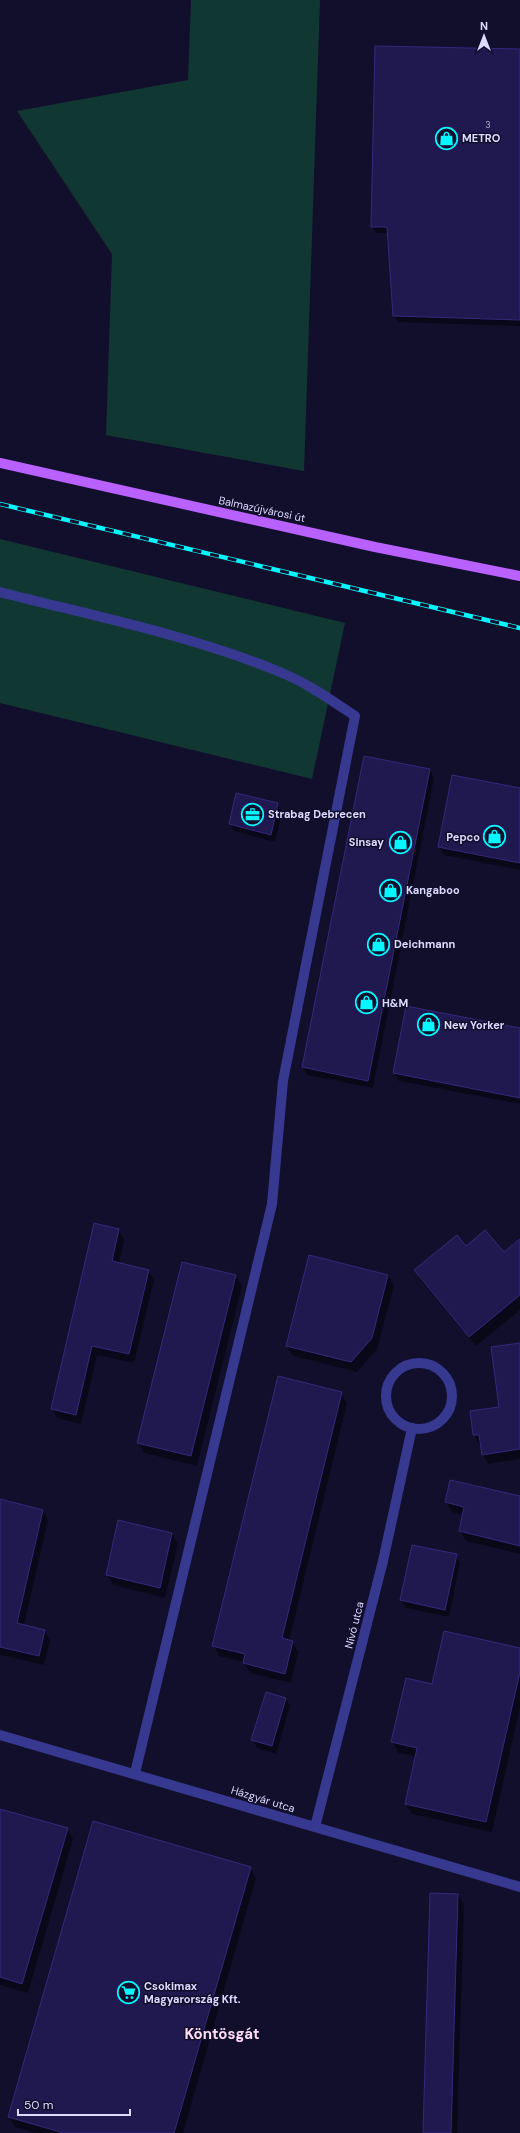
<svg xmlns="http://www.w3.org/2000/svg" width="520" height="2133" viewBox="0 0 520 2133" font-family="'DM Sans',sans-serif">
  <style>
    .green { fill: #113733 }
    .shadow { fill: #0007 }
    .building { fill: #20194f; stroke: #34297d }
    .lines { fill: none; stroke-linecap: round; stroke-linejoin: round }
    .minor { stroke: #36398f; stroke-width: 10 }
    .primary { stroke: #b961ff; stroke-width: 10 }
    .rail-casing { stroke: #06f7ff; stroke-width: 4.5 }
    .rail { stroke: #120f2d; stroke-width: 3; stroke-dasharray: 9; stroke-linecap: butt }
    .labels { text-anchor: middle; dominant-baseline: central; stroke-width: 3; stroke-linejoin: round; paint-order: stroke }
    .number-label { font-size: 9px; fill: #adaad3 }
    .poi-label { font-size: 11px; font-weight: bold; fill: #dcdaff; stroke: #120f2d; text-anchor: start }
    .street-label { font-size: 11px; fill: #dcdaff; stroke: #120f2d }
    .district-label { font-size: 15px; font-weight: bold; fill: #ffdcf5; stroke: #120f2d }
  </style>
  <rect width="100%" height="100%" fill="#120f2d"/>
  <g class="green">
    <path d="M191,0H320L304,471L106,435L112,254L17,111L188,80Z"/>
    <path d="M0,539L345,623L312,779L0,703Z"/>
  </g>
  <g class="shadow">
    <path d="M520,50V326L398,322L394,316L388,233H376L372,226Z"/>
    <path d="M364,757L430,770L434,778L373,1088L307,1075L303,1067Z"/>
    <path d="M520,789V870L444,855L439,847Z"/>
    <path d="M277,804L282,812L275,842L234,831L230,824Z"/>
    <path d="M520,1029V1104L399,1081L394,1073Z"/>
    <path d="M95,1225L119,1230L124,1240L119,1264L148,1270L154,1280L134,1363L97,1355L81,1424L57,1418L52,1409Z"/>
    <path d="M520,1241V1310L476,1346L421,1281L415,1271L504,1254Z"/>
    <path d="M183,1263L236,1276L242,1286L197,1466L144,1453L138,1442Z"/>
    <path d="M388,1275L394,1286L377,1349L357,1372L293,1356L287,1346Z"/>
    <path d="M520,1344V1459L488,1464L483,1454L481,1444H479L474,1435L471,1412L501,1408Z"/>
    <path d="M341,1393L347,1403L289,1641H292L298,1652L291,1683L250,1673L244,1662L219,1656L214,1646Z"/>
    <path d="M520,1497V1554L466,1541L460,1531L463,1515L452,1512L446,1502Z"/>
    <path d="M0,1501L43,1510L48,1520L24,1625L44,1630L50,1640L44,1665L0,1655Z"/>
    <path d="M172,1534L178,1544L165,1598L113,1585L107,1575Z"/>
    <path d="M456,1555L460,1563L449,1617L406,1608L401,1600Z"/>
    <path d="M520,1649V1707L492,1832L412,1814L406,1804L416,1756L398,1753L393,1742L432,1685Z"/>
    <path d="M286,1699L290,1706L276,1754L257,1748L253,1740Z"/>
    <path d="M0,1810L67,1829L73,1839L28,1993L0,1985Z"/>
    <path d="M250,1868L256,1878L183,2133H36L15,2127L9,2117Z"/>
    <path d="M458,1895L464,1905L457,2133H424Z"/>
  </g>
  <g class="building">
    <path d="M375,46L520,49V320L393,316L387,227H371Z"/>
    <path d="M364,756L430,769L368,1081L302,1067Z"/>
    <path d="M452,775L520,788V863L438,847Z"/>
    <path d="M236,793L278,803L271,835L229,824Z"/>
    <path d="M406,1006L520,1028V1098L393,1073Z"/>
    <path d="M94,1223L119,1229L112,1261L149,1270L129,1354L92,1346L76,1415L51,1409Z"/>
    <path d="M485,1230L504,1252L520,1239V1295L469,1337L414,1270L457,1235L466,1246Z"/>
    <path d="M309,1255L388,1275L372,1338L351,1362L286,1346Z"/>
    <path d="M182,1262L236,1275L191,1456L137,1443Z"/>
    <path d="M520,1343V1449L482,1455L479,1435H473L470,1411L499,1407L491,1347Z"/>
    <path d="M278,1376L342,1392L282,1638L293,1641L285,1674L243,1663L245,1654L212,1646Z"/>
    <path d="M450,1480L520,1496V1546L459,1531L464,1507L445,1502Z"/>
    <path d="M0,1499L43,1510L17,1623L45,1630L39,1656L0,1647Z"/>
    <path d="M118,1520L172,1533L160,1588L106,1575Z"/>
    <path d="M412,1545L457,1554L445,1610L400,1600Z"/>
    <path d="M444,1631L520,1648V1672L486,1822L405,1804L417,1748L391,1742L406,1678L432,1684Z"/>
    <path d="M266,1692L286,1698L272,1746L251,1740Z"/>
    <path d="M0,1809L68,1828L22,1984L0,1977Z"/>
    <path d="M93,1821L251,1867L174,2133H64L8,2117Z"/>
    <path d="M430,1893L458,1894L451,2133H423Z"/>
  </g>
  <g class="lines">
    <g class="minor">
      <path d="M0,592C93,616 190,635 280,672C307,683 331,700 355,716L283,1081L272,1204L135,1773"/>
      <circle cx="419" cy="1396" r="33"/>
      <path d="M0,1735L520,1887"/>
      <path d="M315,1827L383,1561L412,1428"/>
    </g>
    <path class="primary" d="M0,463L375,547L520,576"/>
    <defs>
      <path id="rail" d="M0,504L520,628"/>
    </defs>
    <use href="#rail" class="rail-casing"/>
    <use href="#rail" class="rail"/>
  </g>
  <defs>
    <symbol id="shop-ring" viewBox="-11 -11 22 22"><circle r="9.5" fill="#120f2d" stroke="#06f7ff" stroke-width="1.5"/><path d="M-5-2.5h2.3a2.7 3.5 0 0 1 5.4 0H5L5.5 6h-11ZM-1.5-2.5h3a1.5 2.3 0 0 0-3 0Z" fill="#06f7ff"/></symbol>
    <symbol id="office-ring" viewBox="-11 -11 22 22"><circle r="9.5" fill="#120f2d" stroke="#06f7ff" stroke-width="1.5"/><path d="M-6-3h4V-5.5h4V-3h4V5H-6ZM-1-4.5V-3h2v-1.5ZM-6 0V1H6V0Z" fill="#06f7ff"/></symbol>
    <symbol id="supermarket-ring" viewBox="-11 -11 22 22"><circle r="9.5" fill="#120f2d" stroke="#06f7ff" stroke-width="1.5"/><path d="M-6-5.5h2.5l.6 2H6L4.5 2H-2.5L-4.4-4H-6ZM-1.5 3.2a1.3 1.3 0 1 0 .1 0ZM3 3.2a1.3 1.3 0 1 0 .1 0Z" fill="#06f7ff"/></symbol>
  </defs>
  <g fill-rule="evenodd">
    <use href="#shop-ring" x="434" y="126" width="25" height="25"/>
    <use href="#office-ring" x="240" y="802" width="25" height="25"/>
    <use href="#shop-ring" x="482" y="824" width="25" height="25"/>
    <use href="#shop-ring" x="388" y="830" width="25" height="25"/>
    <use href="#shop-ring" x="378" y="878" width="25" height="25"/>
    <use href="#shop-ring" x="366" y="932" width="25" height="25"/>
    <use href="#shop-ring" x="354" y="990" width="25" height="25"/>
    <use href="#shop-ring" x="416" y="1012" width="25" height="25"/>
    <use href="#supermarket-ring" x="116" y="1980" width="25" height="25"/>
  </g>
  <g class="labels">
    <g class="number-label">
      <text x="488" y="125">3</text>
    </g>
    <g class="poi-label">
      <text x="462" y="138">METRO</text>
      <text x="268" y="814">Strabag Debrecen</text>
      <text x="480" y="837" text-anchor="end">Pepco</text>
      <text x="384" y="842" text-anchor="end">Sinsay</text>
      <text x="406" y="890">Kangaboo</text>
      <text x="394" y="944">Deichmann</text>
      <text x="382" y="1003">H&amp;M</text>
      <text x="444" y="1025">New Yorker</text>
      <text x="144" y="1986">Csokimax<tspan x="144" dy="13">Magyarország Kft.</tspan></text>
    </g>
    <g class="street-label">
      <text transform="translate(262 509) rotate(12)">Balmazújvárosi út</text>
      <text transform="translate(354 1625) rotate(-76)">Nívó utca</text>
      <text transform="translate(263 1799) rotate(17)">Házgyár utca</text>
    </g>
    <g class="district-label">
      <text x="222" y="2034">Köntösgát</text>
    </g>
  </g>
  <g transform="translate(484 36)" stroke="#120f2d" stroke-width="3" paint-order="stroke">
  <path d="M0-3L7 15L0 10L-7 15Z" fill="#dcdaff"/>
  <text y="-6" font-size="11" font-weight="bold" text-anchor="middle" fill="#dcdaff">N</text>
  </g>
  <path d="M18 2109v6h112v-6" fill="none" stroke="#dcdaff" stroke-width="2"/>
  <text x="24" y="2109" font-size="12" fill="#dcdaff" stroke="#120f2d" stroke-width="3" paint-order="stroke">50 m</text>
</svg>
